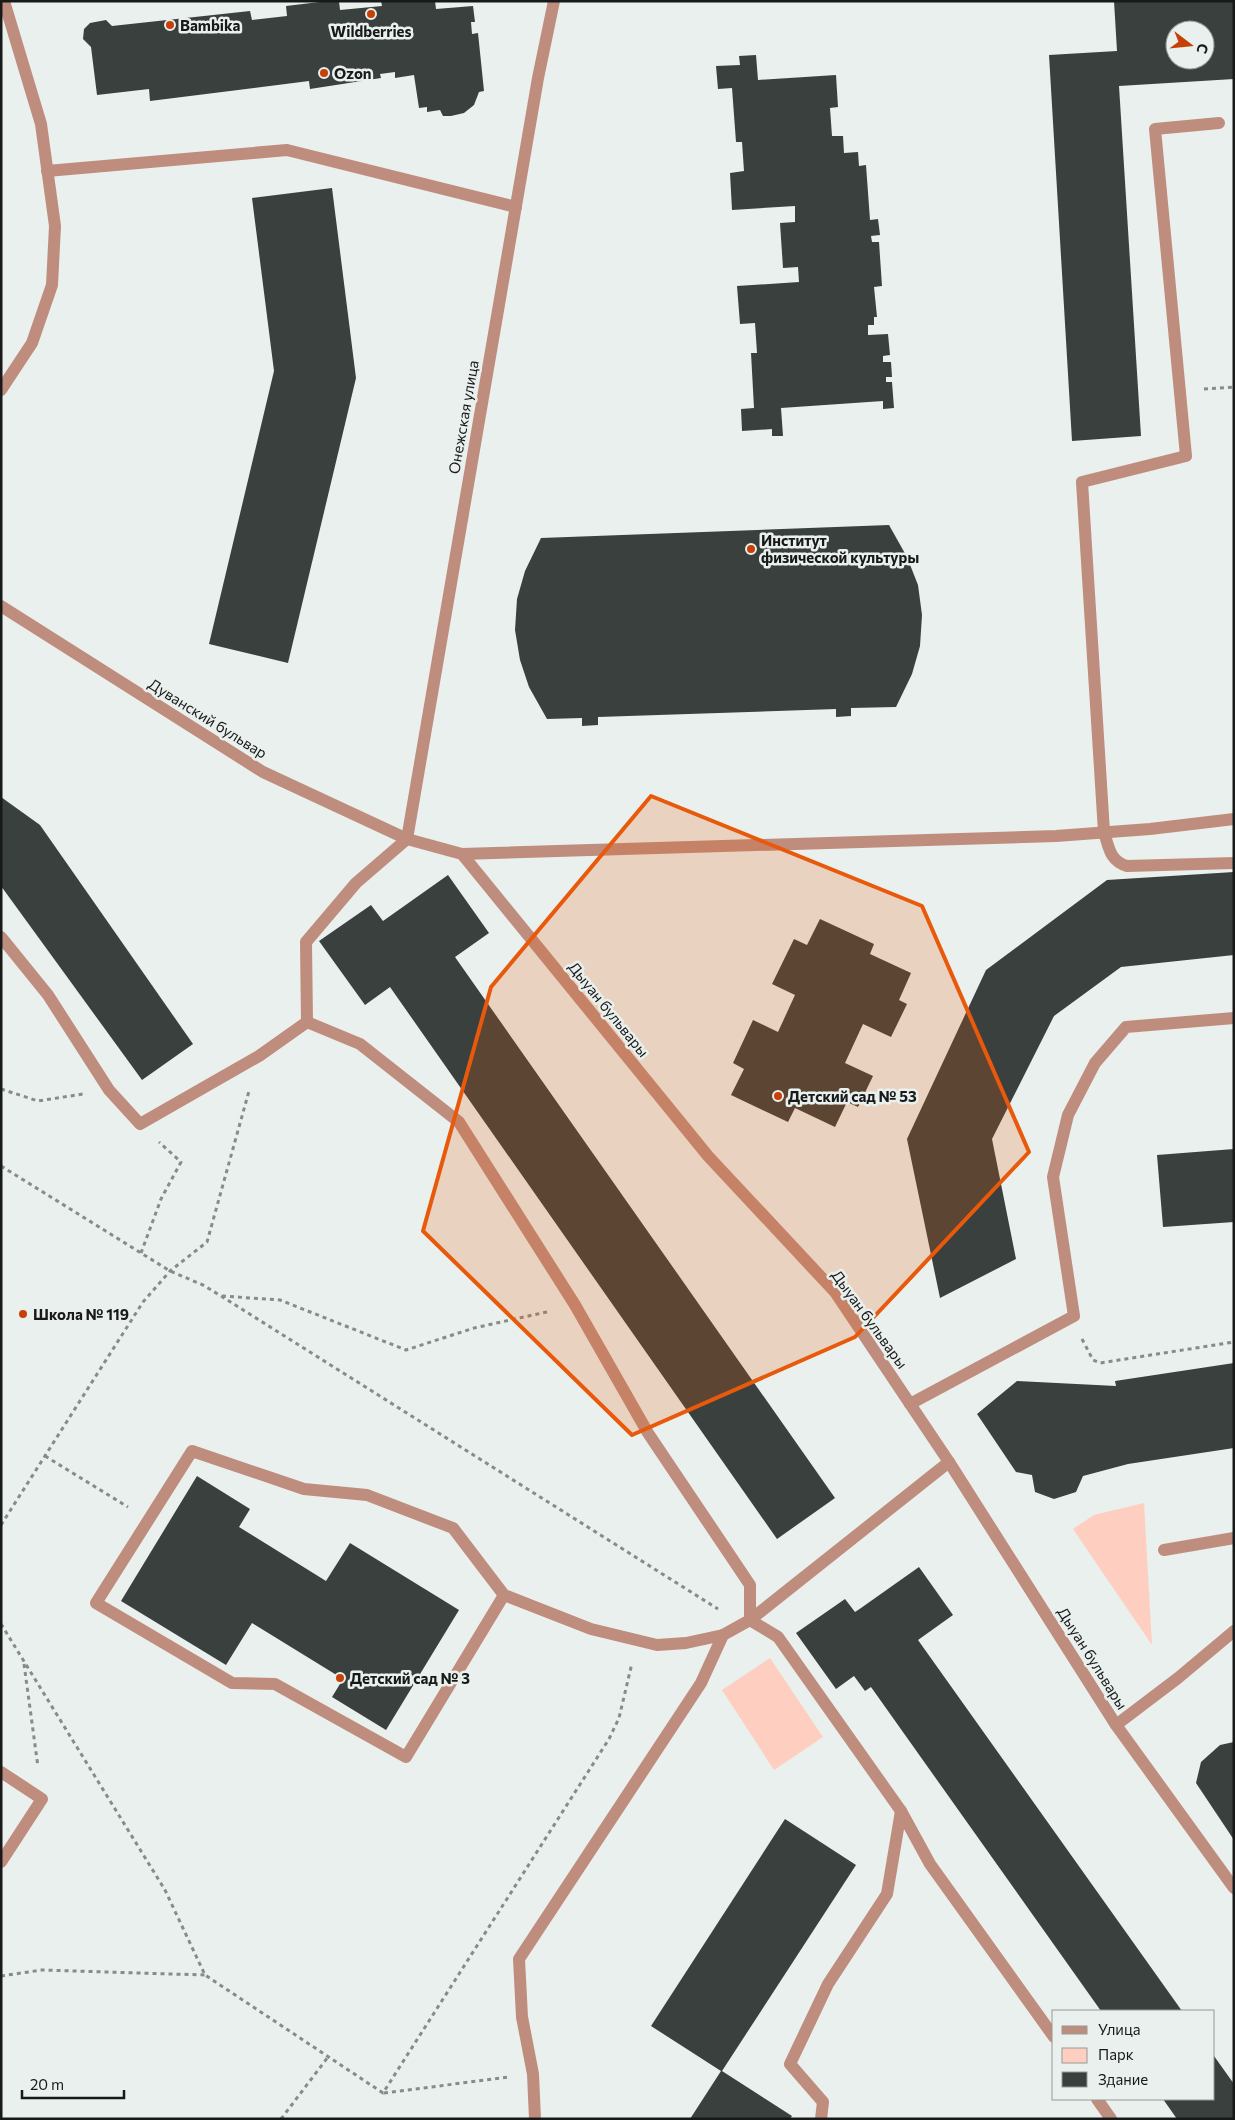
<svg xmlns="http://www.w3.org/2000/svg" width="1235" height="2120" viewBox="0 0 1235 2120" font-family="Commissioner,sans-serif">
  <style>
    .green { fill: #fecec0 }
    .building { fill: #3a403d; fill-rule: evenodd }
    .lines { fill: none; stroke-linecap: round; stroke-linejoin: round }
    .path { stroke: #878b89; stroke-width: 3; stroke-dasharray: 4 4; stroke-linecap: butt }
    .lane { stroke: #bf8d7d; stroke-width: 12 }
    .street { stroke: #bf8d7d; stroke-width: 12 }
    .marked { fill: #e8590c; fill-opacity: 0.2; stroke: #e8590c; stroke-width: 4; stroke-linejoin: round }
    .poi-dot { fill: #c74008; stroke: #eaf0ed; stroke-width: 2 }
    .labels { text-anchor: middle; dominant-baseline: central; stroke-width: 5; stroke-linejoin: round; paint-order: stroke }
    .poi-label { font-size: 15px; font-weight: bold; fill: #181a19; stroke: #eaf0ed; text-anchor: start }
    .street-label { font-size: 15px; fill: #181a19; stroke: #eaf0ed }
  </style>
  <rect width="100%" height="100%" fill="#eaf0ed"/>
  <g class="green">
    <path d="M1144,1503L1152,1645L1073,1529L1094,1515Z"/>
    <path d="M770,1658L823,1737L774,1770L722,1690Z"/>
  </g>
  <g class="building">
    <path d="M328,1H339L340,10L382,6L381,1H435L436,9L473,6L475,22H471L472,34L478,33L484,91L479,92L474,105L464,113L451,116H443L440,110L427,112V107L419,108L414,75L395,78V72L380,74L381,78L310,89L309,81L150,101L149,89L97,95L91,47L83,39L84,29L90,23L106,20L112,26L250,11L252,20L287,16L286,6Z"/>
    <path d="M1114,1H1234V79L1119,86L1141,436L1072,441L1049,55L1117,51ZM1175,30H1205V60H1175Z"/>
    <path d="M756,55L758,80L836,75L838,107L830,108L832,136H843L844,153L858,152L859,166L866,165L870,220L878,219L880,235L871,236L872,242H879L882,286L874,287L877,317H874V325H868V335L888,334L890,355L883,356V362H891L892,377H886V382H892L894,408L883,409V401L781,408L783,436H772V429L742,431L741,409L754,408L751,353H757L755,323L740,324L737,286L799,282L798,267L783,268L780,223L795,222V206L732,210L730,173L744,171L742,142H736L732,88L718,89L716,66L740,65L739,56Z"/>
    <path d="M332,188L356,378L288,663L209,644L274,371L252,198Z"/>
    <path d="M889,525L907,557L918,585L922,615L920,646L912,674L896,707L851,708V716L836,717V709L598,717V725L582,726V718L547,719L529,687L520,660L515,630L517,599L525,571L541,538Z"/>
    <path d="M1,797L40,825L193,1044L142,1080L1,886Z"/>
    <path d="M1234,872V955L1121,967L1054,1016L992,1139L1016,1259L940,1298L907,1139L986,970L1107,880Z"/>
    <path d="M448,875L489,933L455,957L835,1498L777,1539L390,987L365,1005L319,941L371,905L383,921Z"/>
    <path d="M820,919L874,944L870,954L911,973L899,1000L907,1004L891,1037L863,1024L845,1063L873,1076L858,1107L847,1102L835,1127L795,1108L788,1122L731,1095L744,1069L733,1063L753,1020L778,1032L795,995L772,984L794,939L807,945Z"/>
    <path d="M1234,1149V1222L1163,1227L1157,1155Z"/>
    <path d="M1234,1363V1448L1128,1464L1083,1476L1076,1492L1054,1499L1035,1492L1032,1475L1016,1472L977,1414L1017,1381L1116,1386L1115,1381Z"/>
    <path d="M197,1476L250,1509L239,1527L326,1581L350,1543L459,1610L386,1730L332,1697L343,1679L252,1623L226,1665L121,1601Z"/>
    <path d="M919,1567L953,1615L918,1640L1182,2011H1101L871,1687L865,1691L854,1676L836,1689L796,1633L845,1599L855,1612L861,1608Z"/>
    <path d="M1234,1742V1840L1196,1783L1201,1762L1220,1745Z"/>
    <path d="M785,1819L856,1865L722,2071L792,2116L790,2119H690L721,2071L651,2026Z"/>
    <path d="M1214,2056L1234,2084V2119H1177L1163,2099H1214Z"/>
  </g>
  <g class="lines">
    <g class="path">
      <path d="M1204,389L1234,387"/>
      <path d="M1,1089L38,1101L83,1094"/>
      <path d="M1,1166L170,1271L203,1285L221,1296L718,1609"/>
      <path d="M141,1253L161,1199L181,1162L159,1142"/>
      <path d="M222,1296L280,1300L406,1350L474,1328L551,1311"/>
      <path d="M1082,1339L1093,1360L1100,1363L1234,1342"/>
      <path d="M45,1456L128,1507"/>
      <path d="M1,1525L143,1302L170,1271L207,1242L249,1091"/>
      <path d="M1,1624L165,1890L205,1975L383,2093L609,1739L619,1718L632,1663"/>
      <path d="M24,1664L38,1767"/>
      <path d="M1,1976L42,1970L205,1975"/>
      <path d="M384,2093L509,2077"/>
      <path d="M281,2119L328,2057"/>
    </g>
    <g class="lane">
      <path d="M1219,123L1155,129L1186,456L1082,482L1104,832C1109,848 1110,861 1127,866L1234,863"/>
      <path d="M47,171L287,150L516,207"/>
      <path d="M1,390L32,343L52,285L55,226L41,124L4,1"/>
      <path d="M462,854L1056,836L1150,829L1234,819"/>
      <path d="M1,937L48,995L109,1090L140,1124L259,1056L307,1022L360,1044L459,1122L575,1305L648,1433L750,1585V1620L778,1637L901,1811L930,1864L1054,2037"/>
      <path d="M307,1022L306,942L356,883L407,839"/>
      <path d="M910,1404L1074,1316L1053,1177L1068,1115L1095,1063L1126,1027L1234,1018"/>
      <path d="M1164,1550L1234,1538"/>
      <path d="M504,1595L406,1757L275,1684L232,1683L96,1603L192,1451L304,1489L367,1495L453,1528L504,1595L591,1629L657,1645L686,1643L723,1635"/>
      <path d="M1116,1725L1178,1678L1234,1631"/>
      <path d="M1,1772L42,1799L1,1862"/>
      <path d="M1097,2099L1111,2119"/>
      <path d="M535,2119L533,2074L522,2017L519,1959L701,1683L723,1635L750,1620L949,1462"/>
      <path d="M821,2119L823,2102L790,2064L828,1984L887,1894L901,1811"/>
    </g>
    <g class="street">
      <path d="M1,606L263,772L407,839L462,854L708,1156L835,1292L949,1462L1116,1725L1234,1888"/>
      <path d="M407,839L538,78L554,1"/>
    </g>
  </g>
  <path class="marked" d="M651,796L922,906L1029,1152L855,1337L632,1435L423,1231L491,987Z"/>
  <g class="poi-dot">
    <circle cx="371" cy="14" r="5"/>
    <circle cx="170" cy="25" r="5"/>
    <circle cx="324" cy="73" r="5"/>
    <circle cx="751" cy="549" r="5"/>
    <circle cx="778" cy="1096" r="5"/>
    <circle cx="23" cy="1314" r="5"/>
    <circle cx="340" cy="1678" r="5"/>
  </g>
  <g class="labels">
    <g class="poi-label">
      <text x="180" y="25">Bambika</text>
      <text x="371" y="31" text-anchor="middle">Wildberries</text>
      <text x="334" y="73">Ozon</text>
      <text x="761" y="540">Институт<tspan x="761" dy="17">физической культуры</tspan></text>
      <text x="788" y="1096">Детский сад № 53</text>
      <text x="33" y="1314">Школа № 119</text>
      <text x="350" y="1678">Детский сад № 3</text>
    </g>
    <g class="street-label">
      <text transform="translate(463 417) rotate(-80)">Онежская улица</text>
      <text transform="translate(208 718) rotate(32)">Дуванский бульвар</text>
      <text transform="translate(609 1009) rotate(51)">Дыуан бульвары</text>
      <text transform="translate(870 1319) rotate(54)">Дыуан бульвары</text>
      <text transform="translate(1093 1658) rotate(58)">Дыуан бульвары</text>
    </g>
  </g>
  <rect width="1235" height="2120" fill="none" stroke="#181a19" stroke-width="5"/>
  <rect x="1052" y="2010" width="162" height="90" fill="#eaf0ed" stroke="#969a98"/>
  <rect x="1062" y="2026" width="25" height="8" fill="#bf8d7d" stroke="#969a98"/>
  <text x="1098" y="2035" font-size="15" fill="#181a19">Улица</text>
  <rect x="1062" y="2048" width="25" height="15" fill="#fecec0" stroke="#969a98"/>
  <text x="1098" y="2060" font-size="15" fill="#181a19">Парк</text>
  <rect x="1062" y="2072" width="25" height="15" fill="#3a403d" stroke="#969a98"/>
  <text x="1098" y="2085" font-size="15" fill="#181a19">Здание</text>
  <g transform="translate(1190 45) rotate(106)"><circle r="24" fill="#eaf0ed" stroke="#969a98"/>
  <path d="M0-4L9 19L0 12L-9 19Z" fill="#c74008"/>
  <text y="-8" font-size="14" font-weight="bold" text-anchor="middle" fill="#181a19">С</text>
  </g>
  <path d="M22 2090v8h102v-8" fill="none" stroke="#181a19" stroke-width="2.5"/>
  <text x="30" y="2090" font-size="15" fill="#181a19" stroke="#eaf0ed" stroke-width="4" paint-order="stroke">20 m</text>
</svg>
